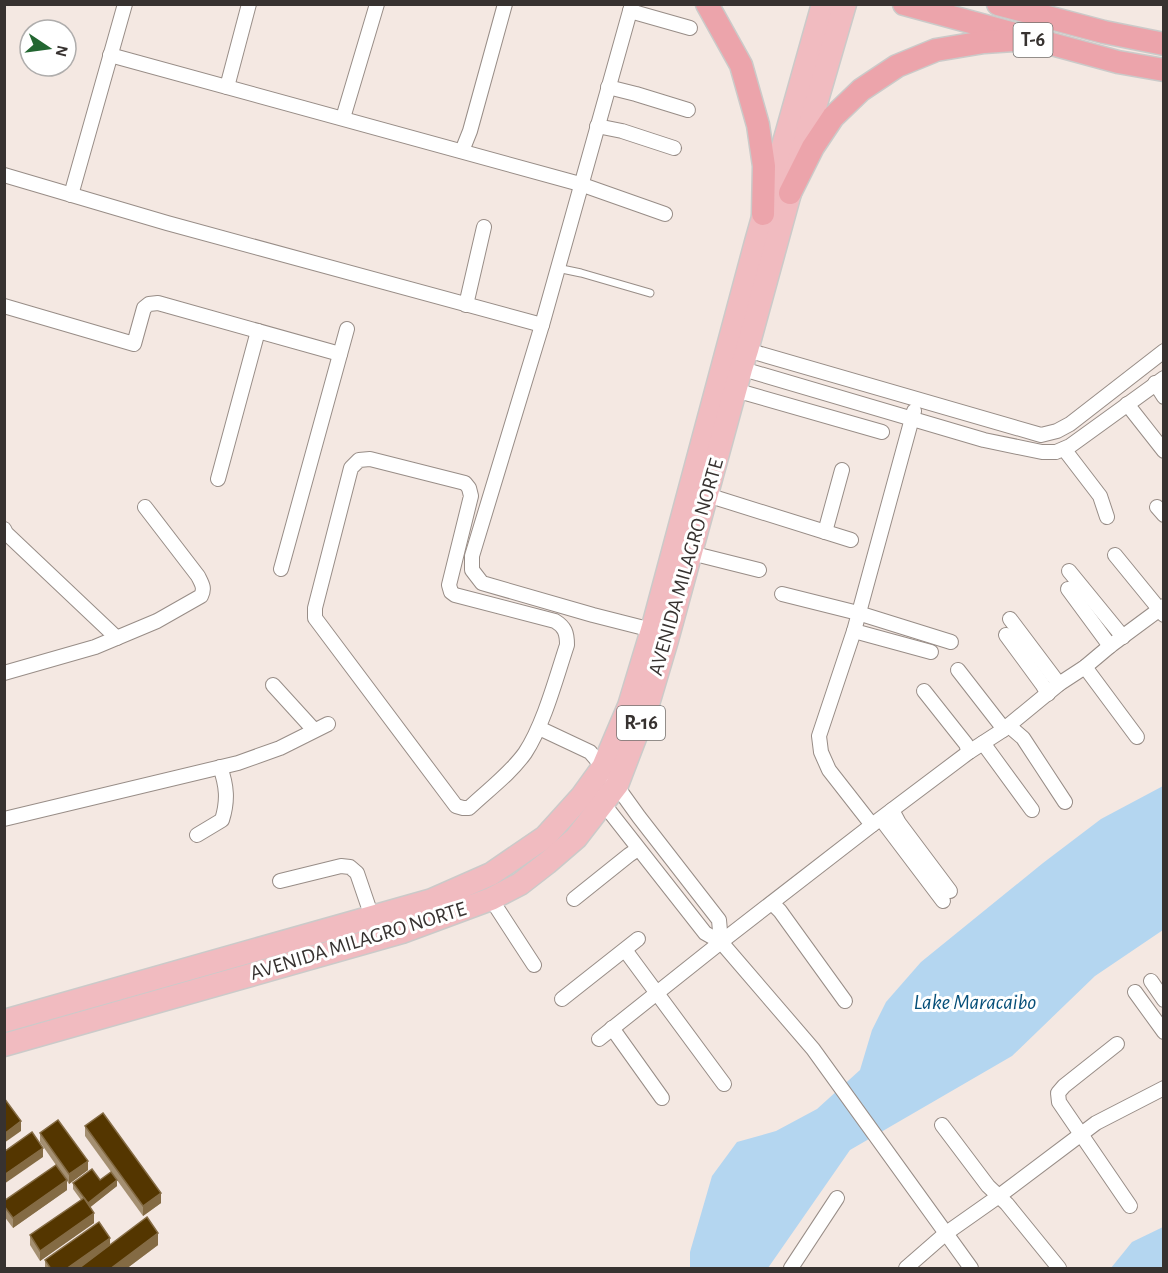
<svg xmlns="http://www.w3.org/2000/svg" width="1168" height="1273" viewBox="0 0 1168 1273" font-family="'Alegreya Sans',sans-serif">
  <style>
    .water { fill: #b4d6f0 }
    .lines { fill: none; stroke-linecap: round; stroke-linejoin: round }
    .service-casing { stroke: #988d87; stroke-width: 9 }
    .minor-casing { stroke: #988d87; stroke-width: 16 }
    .primary-casing { stroke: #cbcac9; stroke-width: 25 }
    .trunk-casing { stroke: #cbcac9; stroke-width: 25 }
    .service { stroke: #fff; stroke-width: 7 }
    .minor { stroke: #fff; stroke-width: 14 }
    .primary { stroke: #f1bbc0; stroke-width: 22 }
    .trunk { stroke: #eca4ab; stroke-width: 22 }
    .wall { fill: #a48f71 }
    .shaded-wall { fill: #846b44 }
    .building { fill: #543600; stroke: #846b44; stroke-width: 1.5 }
    .labels { text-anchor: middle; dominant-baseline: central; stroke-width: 6; stroke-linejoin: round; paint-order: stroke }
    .shield { fill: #fff; stroke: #73706e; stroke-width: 1.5 }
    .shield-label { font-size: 20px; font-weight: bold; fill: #373230 }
    .street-label { font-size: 21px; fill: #373230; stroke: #fff }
    .water-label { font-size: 22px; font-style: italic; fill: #064f79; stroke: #fff }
  </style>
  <rect width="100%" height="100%" fill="#f4e8e2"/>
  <g class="water">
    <path d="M1163,786V930L1095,976L1012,1056L850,1150L768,1268H690V1252L712,1176L737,1142L776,1131L817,1109L860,1070L872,1030L886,1002L921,962L1043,863L1101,819Z"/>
    <path d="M1163,1227V1268H1111L1132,1242Z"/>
  </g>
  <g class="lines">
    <defs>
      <path id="service" d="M557,268L581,273L650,293"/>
      <g id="minor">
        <path d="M630,11L690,28"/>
        <path d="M110,55L580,184L665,214"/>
        <path d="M227,87L249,4"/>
        <path d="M608,87L636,94L688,110"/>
        <path d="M343,118L377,4"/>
        <path d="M597,126L622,131L674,148"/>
        <path d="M462,151L470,131L505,4"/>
        <path d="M4,175L167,223L542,325L632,4"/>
        <path d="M71,195L125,4"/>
        <path d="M466,305L484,227"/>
        <path d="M4,306L134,344L144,308L149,304L158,303L340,354"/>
        <path d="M542,325L472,556V570L482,583L593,615L652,630"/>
        <path d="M740,348L1041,435L1057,431L1070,424L1164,351"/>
        <path d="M736,367L984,440L1042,452H1056L1070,446L1164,378"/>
        <path d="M1155,383L1164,397"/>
        <path d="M735,390L882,432"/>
        <path d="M1127,404L1164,451"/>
        <path d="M1064,449L1100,496L1107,517"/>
        <path d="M370,459L465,483L469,488L471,496L449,585L451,592L455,595L555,621C565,627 567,633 567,645C556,678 544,724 525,753C510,774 488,790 469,808H463L456,806L315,618V608L351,468L359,460Z"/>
        <path d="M218,479L258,331"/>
        <path d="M707,495L851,540"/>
        <path d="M1157,507L1164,515"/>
        <path d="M4,529L6,533L117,638"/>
        <path d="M825,532L842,470"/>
        <path d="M691,553L759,570"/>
        <path d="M1115,555L1164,615"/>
        <path d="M281,569L347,329"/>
        <path d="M1069,571L1123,637"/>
        <path d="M1068,589L1110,646"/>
        <path d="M782,594L858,613L951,642"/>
        <path d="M1010,619L1059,684"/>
        <path d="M854,631L931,652"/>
        <path d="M1006,635L1042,684L1048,694"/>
        <path d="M1085,667L1137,737"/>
        <path d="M958,670L1000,724L1003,730"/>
        <path d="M4,673L95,647L157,621L201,596C205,588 202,584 198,576L145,507"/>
        <path d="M273,685L314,730"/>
        <path d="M924,691L966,744L969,752"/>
        <path d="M1009,726L1023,738L1065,802"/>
        <path d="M539,728L590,752L603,767L639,817L719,920L721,942"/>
        <path d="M983,743L1032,810"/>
        <path d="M599,798L705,933L721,942L813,1049L971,1268"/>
        <path d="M892,810L899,823L950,891"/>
        <path d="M4,819L238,763L280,748L328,724"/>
        <path d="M881,819L943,901"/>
        <path d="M872,825L829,770L821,752L819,736L854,631L914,411"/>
        <path d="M197,835L222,820C228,801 227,786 220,767"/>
        <path d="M280,881L341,866L350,867L357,873L372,917"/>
        <path d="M491,899L534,965"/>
        <path d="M574,899L629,855L638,849"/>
        <path d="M772,903L780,911L845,1001"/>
        <path d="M625,950L724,1084"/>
        <path d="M1151,981L1164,1000"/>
        <path d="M1135,992L1164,1032"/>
        <path d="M562,999L638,939"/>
        <path d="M612,1028L662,1098"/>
        <path d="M599,1039L721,942L872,825L969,752L1003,730L1059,684L1085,667L1110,646L1164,606"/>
        <path d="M1117,1044L1064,1086L1058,1093L1059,1102L1130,1206"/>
        <path d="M942,1125L988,1186L1007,1204L1059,1268"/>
        <path d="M791,1268L837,1198"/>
        <path d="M906,1268L945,1234L999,1196L1096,1123L1164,1088"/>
      </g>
      <g id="primary">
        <path d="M4,1021L432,900L491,874L545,837L582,796L603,767L629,706L652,630L756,242L823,4"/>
        <path d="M4,1045L402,932L491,899L520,884L547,863L576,838L617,785L648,704L667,640L741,369L747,350L790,193L845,4"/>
      </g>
      <g id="trunk">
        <path d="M707,4L741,65L758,125L764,166L763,214"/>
        <path d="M904,4L1118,62L1164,70"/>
        <path d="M998,4L1104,32L1164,44"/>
        <path d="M790,193L813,147L833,117L861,90L897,66L936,50L984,42L1030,39"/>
      </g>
    </defs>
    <use href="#service" class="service-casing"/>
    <use href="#minor" class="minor-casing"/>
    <use href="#primary" class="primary-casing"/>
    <use href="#trunk" class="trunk-casing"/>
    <use href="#service" class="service"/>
    <use href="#minor" class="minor"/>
    <use href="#primary" class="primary"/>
    <use href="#trunk" class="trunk"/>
  </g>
  <g class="wall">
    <path d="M85,1126L161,1203L143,1216L85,1136Z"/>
    <path d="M40,1133L88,1170L69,1184L67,1181V1190L13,1228L4,1216V1201L56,1165L40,1142Z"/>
    <path d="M100,1180L117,1186L90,1207L94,1223L40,1261L30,1245V1235L81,1200L73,1189V1183Z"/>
    <path d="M110,1245H158L126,1269H45V1260Z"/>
  </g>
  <g class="shaded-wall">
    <path d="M21,1121V1131L4,1143V1134Z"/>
    <path d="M43,1148V1157L4,1184V1175Z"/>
    <path d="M88,1161V1170L69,1184V1174Z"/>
    <path d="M67,1180V1190L13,1228V1218Z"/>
    <path d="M117,1180V1186L88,1209V1203Z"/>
    <path d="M161,1193V1203L143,1216V1206Z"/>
    <path d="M94,1213V1223L40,1261V1251Z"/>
    <path d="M158,1233V1245L126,1269H110Z"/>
    <path d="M110,1238V1247L80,1269H66Z"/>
  </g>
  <g class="building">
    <path d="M4,1098L21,1121L4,1134Z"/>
    <path d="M103,1113L161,1193L143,1206L85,1126Z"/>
    <path d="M58,1120L88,1161L69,1174L40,1133Z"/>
    <path d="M32,1132L43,1148L4,1175V1152Z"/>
    <path d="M56,1165L67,1180L13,1218L4,1206V1201Z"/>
    <path d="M92,1169L100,1180L111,1172L117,1180L88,1203L73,1183Z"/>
    <path d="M84,1198L94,1213L40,1251L30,1235Z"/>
    <path d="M147,1217L158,1233L110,1269H78Z"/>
    <path d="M99,1222L110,1238L66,1269H51L45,1260Z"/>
  </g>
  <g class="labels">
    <g class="shield">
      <rect x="1013.5" y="23" width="39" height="34" rx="4.5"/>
      <rect x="617" y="706" width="48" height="34" rx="4.5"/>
    </g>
    <g class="shield-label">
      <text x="1033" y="40">T-6</text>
      <text x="641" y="723">R-16</text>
    </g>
    <g class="street-label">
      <text transform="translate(686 567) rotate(-74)">AVENIDA MILAGRO NORTE</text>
      <text transform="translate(358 941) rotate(-17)">AVENIDA MILAGRO NORTE</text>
    </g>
    <g class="water-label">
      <text x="975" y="1002">Lake Maracaibo</text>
    </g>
  </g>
  <rect width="1168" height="1273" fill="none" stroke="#373230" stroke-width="12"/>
  <g transform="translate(48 48) rotate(103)"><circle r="28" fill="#ffffff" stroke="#afadac" stroke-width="1.5"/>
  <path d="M0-4.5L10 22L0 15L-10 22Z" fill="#236631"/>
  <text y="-9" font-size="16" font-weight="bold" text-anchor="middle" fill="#373230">N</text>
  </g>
</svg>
